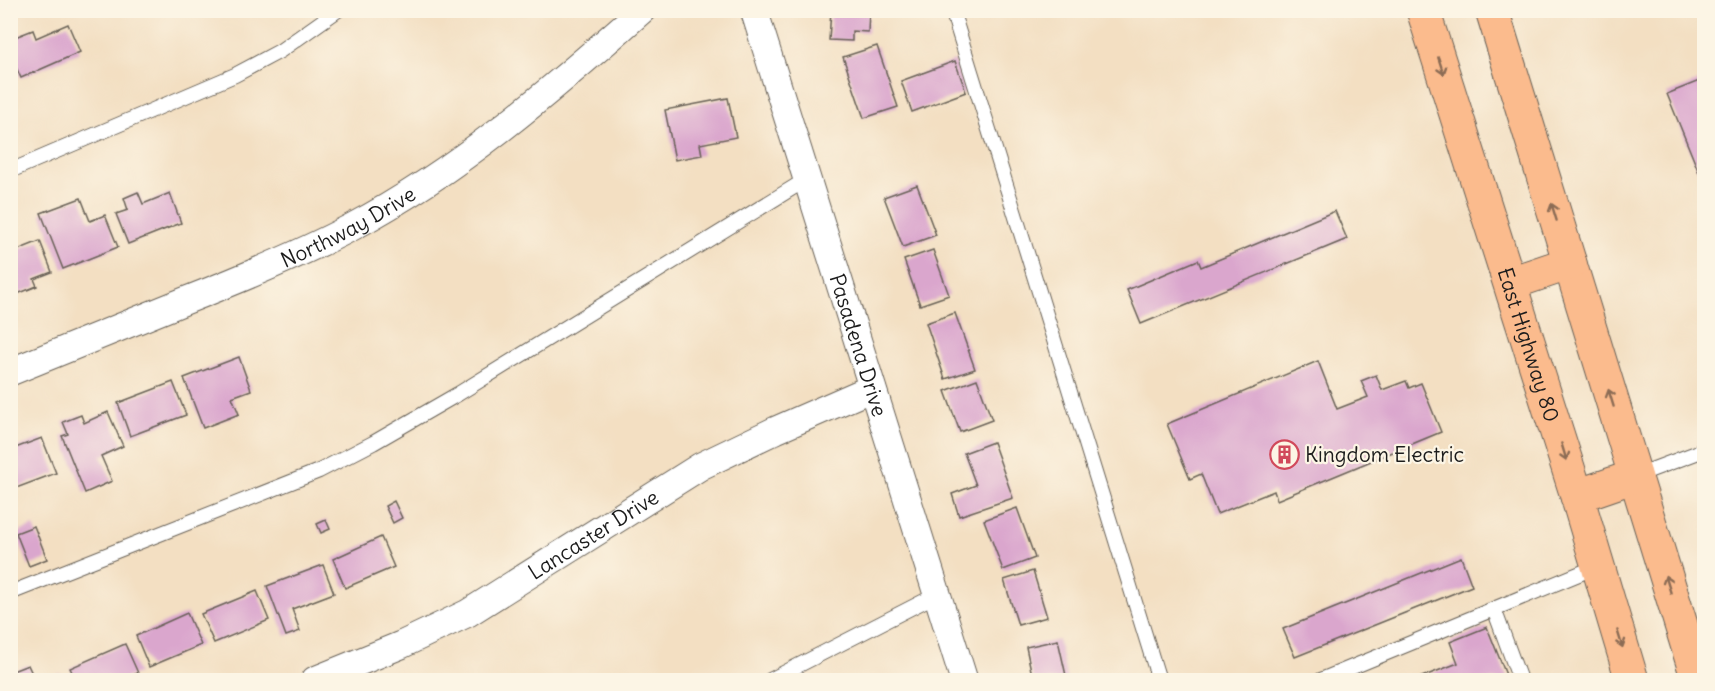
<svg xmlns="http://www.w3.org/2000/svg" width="1715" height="691" viewBox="0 0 1715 691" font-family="Delius,sans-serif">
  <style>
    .building { fill: #daa6cd }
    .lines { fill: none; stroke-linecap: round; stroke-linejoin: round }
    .service-casing { stroke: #676056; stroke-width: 16 }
    .minor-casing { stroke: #676056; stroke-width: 29 }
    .primary-casing { stroke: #676056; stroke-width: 35 }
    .service { stroke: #fff; stroke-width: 14 }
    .minor { stroke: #fff; stroke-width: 27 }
    .primary { stroke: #fbbb8d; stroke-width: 33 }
    .oneway { stroke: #8c6c54 }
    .labels { text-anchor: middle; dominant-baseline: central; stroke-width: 4.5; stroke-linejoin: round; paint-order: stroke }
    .street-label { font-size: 21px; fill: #1c1c1c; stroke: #fcf5e5 }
    .poi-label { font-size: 21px; fill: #1c1c1c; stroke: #fcf5e5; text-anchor: start }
  </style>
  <rect width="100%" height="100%" fill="#fcf5e5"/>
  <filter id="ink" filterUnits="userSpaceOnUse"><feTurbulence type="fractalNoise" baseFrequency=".0167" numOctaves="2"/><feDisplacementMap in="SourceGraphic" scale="12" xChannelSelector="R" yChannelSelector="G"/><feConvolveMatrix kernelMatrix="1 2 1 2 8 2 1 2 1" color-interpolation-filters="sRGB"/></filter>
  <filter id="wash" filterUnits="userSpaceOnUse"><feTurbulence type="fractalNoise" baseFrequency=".008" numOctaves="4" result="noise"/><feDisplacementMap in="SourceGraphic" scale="24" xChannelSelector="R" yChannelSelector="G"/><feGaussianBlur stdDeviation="1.35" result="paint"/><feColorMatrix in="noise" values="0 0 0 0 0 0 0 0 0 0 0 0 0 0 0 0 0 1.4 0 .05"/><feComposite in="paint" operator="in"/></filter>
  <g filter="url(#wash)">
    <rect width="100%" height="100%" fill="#f3dfc2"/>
    <g id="blocks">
      <g class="building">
        <path d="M831,10H869L868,32L852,31V41L829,40Z"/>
        <path d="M68,24L80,52L21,78L10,54V39L33,30L36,38Z"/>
        <path d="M877,46L898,107L864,118L843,57Z"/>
        <path d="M955,61L966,92L912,112L901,81Z"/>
        <path d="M1704,79V185L1667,94Z"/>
        <path d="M728,98L736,137L700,144L702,155L675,160L665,110Z"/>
        <path d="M917,185L936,235L903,247L884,197Z"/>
        <path d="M138,192L143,204L170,193L181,223L128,244L116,214L128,210L124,198Z"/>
        <path d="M81,198L90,221L105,215L118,247L63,269L41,213Z"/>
        <path d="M1335,211L1347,239L1141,324L1127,290L1198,260L1201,267Z"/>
        <path d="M40,241L52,272L34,279L37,286L10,297V253Z"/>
        <path d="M933,250L949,295L920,305L904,260Z"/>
        <path d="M955,313L975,369L945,379L926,323Z"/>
        <path d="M239,357L251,390L232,397L239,414L203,428L184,378Z"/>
        <path d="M1318,361L1337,409L1368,397L1361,381L1376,375L1382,390L1406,381L1409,388L1421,383L1441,432L1277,500L1274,491L1217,514L1201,474L1190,479L1167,424Z"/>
        <path d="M977,379L992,420L960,432L945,391Z"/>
        <path d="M173,382L186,415L130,436L118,403Z"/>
        <path d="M108,412L123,446L101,456L112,481L85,493L62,436L68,434L63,422L81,415L84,423Z"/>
        <path d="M42,438L56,473L11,490L10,450Z"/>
        <path d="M993,442L1013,498L959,516L952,494L976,485L964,453Z"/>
        <path d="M394,501L402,518L393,523L385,506Z"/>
        <path d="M1017,508L1035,558L1003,570L984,520Z"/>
        <path d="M326,520L330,529L321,533L317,524Z"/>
        <path d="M34,526L47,559L29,566L16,533Z"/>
        <path d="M381,537L394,567L345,588L333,559Z"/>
        <path d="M1461,557L1472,586L1295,657L1283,629Z"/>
        <path d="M323,565L334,593L292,609L300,631L286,636L267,586Z"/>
        <path d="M1033,571L1047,617L1018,625L1004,580Z"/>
        <path d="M257,591L269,620L214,643L201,614Z"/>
        <path d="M187,613L201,645L149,667L136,636Z"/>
        <path d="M1487,627L1508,680H1414L1458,663L1450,642Z"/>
        <path d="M1058,640L1067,680H1033L1026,647Z"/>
        <path d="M125,644L138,673L121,680H76L70,668Z"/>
        <path d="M28,665L35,680H11L10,672Z"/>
        <path d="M60,673L63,680H42Z"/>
      </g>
    </g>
  </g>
  <g filter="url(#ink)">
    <use href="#blocks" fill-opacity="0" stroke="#676056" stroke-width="1.5"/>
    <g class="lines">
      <defs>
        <g id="service">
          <path d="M952,10L1159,680"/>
          <path d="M10,171L235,75L280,51L338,10"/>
          <path d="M1635,476L1704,450"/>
          <path d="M10,593L319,471L373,443L458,394L807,179"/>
          <path d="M1494,609L1520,680"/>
          <path d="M770,680L936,595"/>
          <path d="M1321,680L1598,566"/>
        </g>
        <g id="minor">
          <path id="s1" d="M754,10L964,680"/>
          <path id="s2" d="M10,372C69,348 128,324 187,300C243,278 299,255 352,227C459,170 552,90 642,10"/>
          <path id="s3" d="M315,680L401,645L468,613L701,466L776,430L872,388"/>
        </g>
        <g id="primary">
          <path id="s4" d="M1423,10L1577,496L1632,680"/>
          <path d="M1492,10L1698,680"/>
          <path d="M1511,283L1570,263"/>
          <path d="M1577,496L1635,476"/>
        </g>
      </defs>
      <use href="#service" class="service-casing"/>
      <use href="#minor" class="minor-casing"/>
      <use href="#primary" class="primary-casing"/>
      <use href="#service" class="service"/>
      <use href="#minor" class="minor"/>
      <use href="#primary" class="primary"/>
    </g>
    <defs><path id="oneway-shaft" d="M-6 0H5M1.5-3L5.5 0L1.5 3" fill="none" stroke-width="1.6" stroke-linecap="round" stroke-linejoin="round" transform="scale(1.5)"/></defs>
    <g class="oneway">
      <use href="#oneway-shaft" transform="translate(1441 66) rotate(72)"/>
      <use href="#oneway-shaft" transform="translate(1554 212) rotate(-107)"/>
      <use href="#oneway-shaft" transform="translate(1611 398) rotate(-107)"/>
      <use href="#oneway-shaft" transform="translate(1564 452) rotate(73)"/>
      <use href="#oneway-shaft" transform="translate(1668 584) rotate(-107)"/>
      <use href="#oneway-shaft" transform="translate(1620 639) rotate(73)"/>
    </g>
  </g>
  <defs>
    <symbol id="building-ring" viewBox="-11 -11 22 22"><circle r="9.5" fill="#fcf5e5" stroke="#d1495b" stroke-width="1.5"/><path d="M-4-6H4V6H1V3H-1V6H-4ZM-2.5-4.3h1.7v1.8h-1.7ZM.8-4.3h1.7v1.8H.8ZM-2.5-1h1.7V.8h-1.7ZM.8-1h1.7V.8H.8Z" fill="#d1495b"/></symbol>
  </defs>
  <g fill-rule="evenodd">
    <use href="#building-ring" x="1268" y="438" width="33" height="33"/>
  </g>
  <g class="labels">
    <g class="street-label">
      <text stroke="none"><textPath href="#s2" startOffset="368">Northway Drive</textPath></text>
      <text stroke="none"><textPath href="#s4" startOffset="351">East Highway 80</textPath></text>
      <text stroke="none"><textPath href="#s1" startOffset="351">Pasadena Drive</textPath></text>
      <text stroke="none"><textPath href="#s3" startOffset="315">Lancaster Drive</textPath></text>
    </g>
    <g class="poi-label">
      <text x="1305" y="454">Kingdom Electric</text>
    </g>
  </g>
  <rect width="1715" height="691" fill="none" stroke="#fcf5e5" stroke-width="36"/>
</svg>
